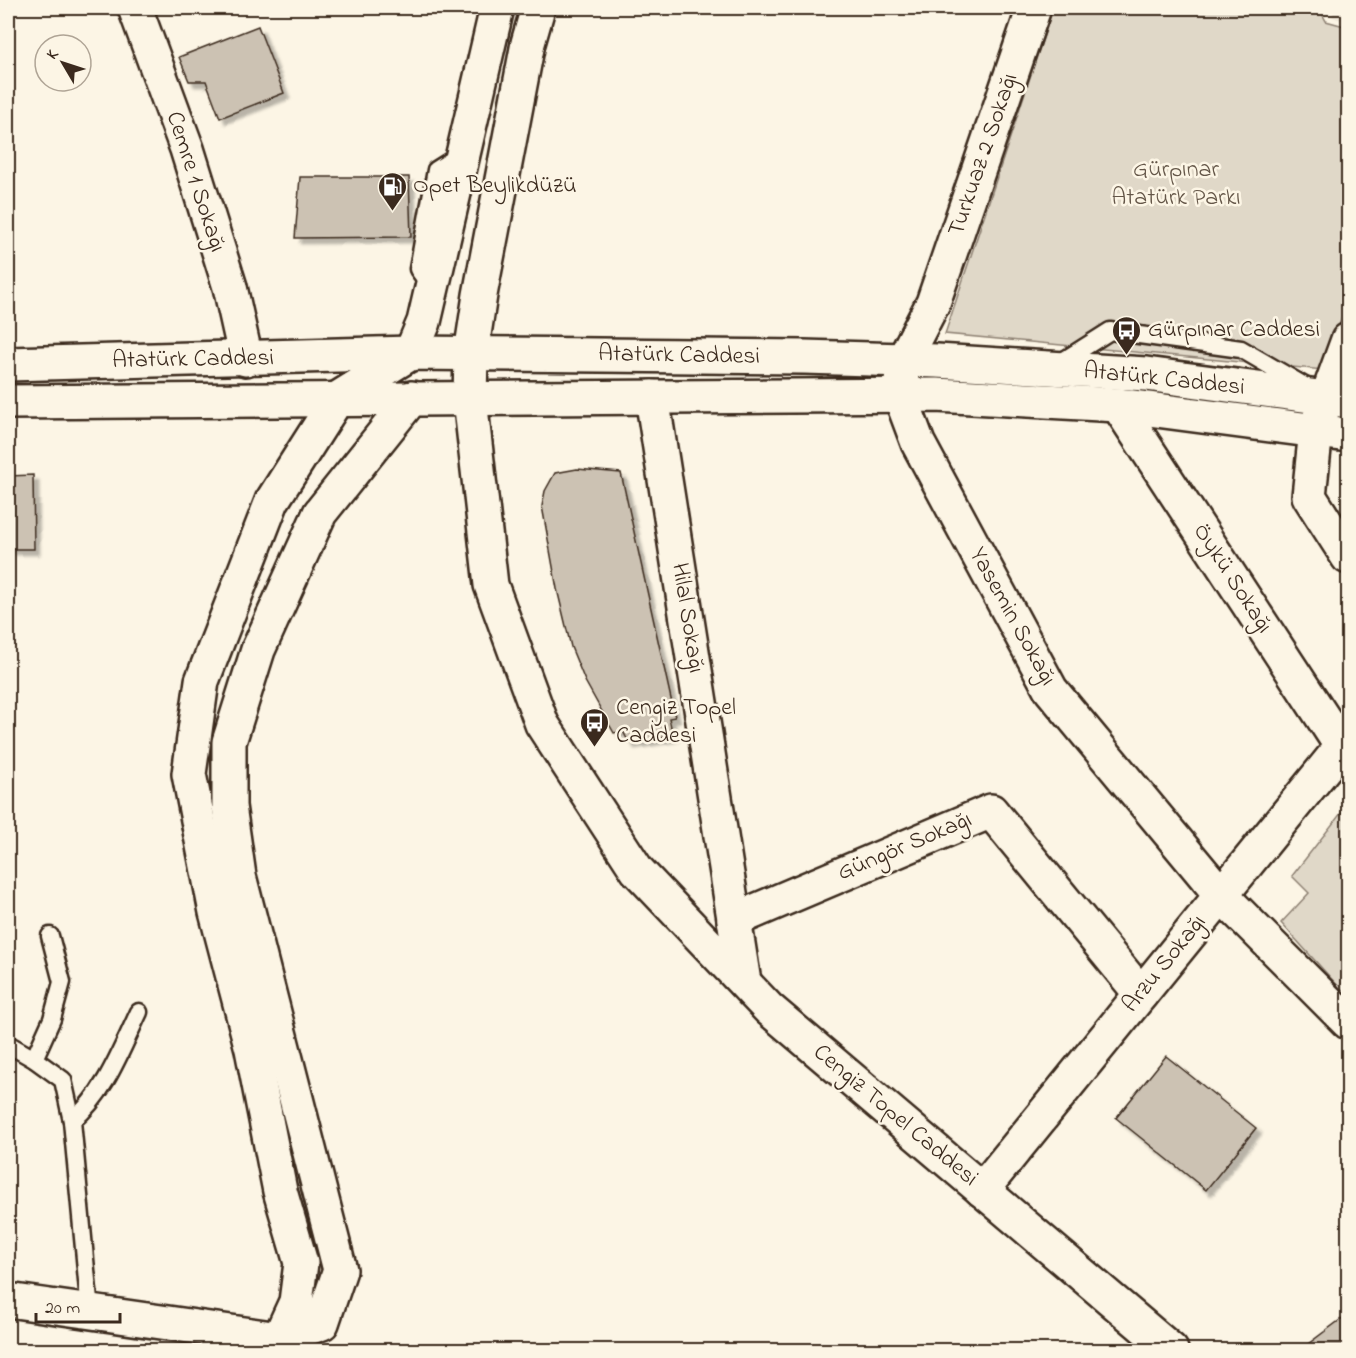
<svg xmlns="http://www.w3.org/2000/svg" width="1356" height="1358" viewBox="0 0 1356 1358" font-family="'Indie Flower',sans-serif">
  <style>
    .built { fill: #eee6d6 }
    .green { fill: #e0d8c8; stroke: #8e8173; stroke-width: 1.5 }
    .building { fill: #ccc2b3; stroke: #3b2a1e; stroke-width: 1.5; filter: url(#shadow) }
    .lines { fill: none; stroke-linecap: round; stroke-linejoin: round }
    .service-casing { stroke: #3b2a1e; stroke-width: 21 }
    .minor-casing { stroke: #3b2a1e; stroke-width: 38 }
    .tertiary-casing { stroke: #3b2a1e; stroke-width: 38 }
    .secondary-casing { stroke: #3b2a1e; stroke-width: 38 }
    .service { stroke: #fcf5e5; stroke-width: 16 }
    .minor { stroke: #fcf5e5; stroke-width: 33 }
    .tertiary { stroke: #fcf5e5; stroke-width: 33 }
    .secondary { stroke: #fcf5e5; stroke-width: 33 }
    .labels { text-anchor: middle; dominant-baseline: central; stroke-width: 5; stroke-linejoin: round; paint-order: stroke }
    .street-label { font-size: 24px; fill: #3b2a1e; stroke: #fcf5e5 }
    .park-label { font-size: 24px; fill: #645648; stroke: #fcf5e5 }
    .poi-label { font-size: 24px; fill: #3b2a1e; stroke: #fcf5e5; text-anchor: start }
  </style>
  <defs>
    <filter id="shadow"><feDropShadow dx="5.5" dy="5.5" stdDeviation="1.5" flood-color="#0004"/></filter>
  </defs>
  <rect width="100%" height="100%" fill="#fcf5e5"/>
  <filter id="ink" filterUnits="userSpaceOnUse"><feTurbulence type="fractalNoise" baseFrequency=".0167" numOctaves="2"/><feDisplacementMap in="SourceGraphic" scale="12" xChannelSelector="R" yChannelSelector="G"/><feConvolveMatrix kernelMatrix="1 2 1 2 8 2 1 2 1" color-interpolation-filters="sRGB"/></filter>
  <g filter="url(#ink)">
    <path class="built" d="M1335,8H1348V22L1332,17Z"/>
    <g class="green">
      <path d="M1053,8H1319L1326,21L1348,27V299L1324,370L945,334Z"/>
      <path d="M1348,806V997L1281,923L1309,893L1292,876L1345,808Z"/>
    </g>
    <g class="building">
      <path d="M258,26L284,93L220,118L206,81H189L179,57Z"/>
      <path d="M300,177H409L411,237L295,238Z"/>
      <path d="M577,469L621,473L675,717L669,718L673,736L629,743L623,731L614,733L585,681L571,647L557,589L542,506L545,491L555,473Z"/>
      <path d="M33,475L34,549H8V476Z"/>
      <path d="M1166,1056L1256,1128L1206,1190L1116,1118Z"/>
      <path d="M1348,1314V1350H1300Z"/>
    </g>
    <g class="lines">
      <defs>
        <g id="service">
          <path d="M431,287L418,269L436,170L463,153"/>
          <path d="M1058,364L1110,331L1241,349L1308,388"/>
          <path d="M8,1044L34,1059L63,1080L72,1121L90,1312"/>
          <path d="M34,1059L52,1019L62,982L50,936"/>
          <path d="M72,1121C105,1094 121,1050 139,1012"/>
        </g>
        <g id="minor">
          <path d="M135,8L187,149L230,287L246,359"/>
          <path d="M1034,8L933,303L903,361L900,395L918,443L1051,690L1221,895L1348,1022"/>
          <path d="M652,397L744,982"/>
          <path d="M1118,405L1342,747L1348,752"/>
          <path d="M1316,430L1309,496L1348,557"/>
          <path d="M734,920L991,811L1141,994"/>
          <path d="M982,1190L1348,739"/>
          <path d="M279,1339L322,1323L340,1270L239,876L229,806V742L258,650L320,513L412,398"/>
          <path d="M279,1339L296,1302L301,1263L280,1191L252,1049L216,912L189,774L202,681L272,501L337,399"/>
        </g>
        <g id="tertiary">
          <path d="M538,8L528,43L480,295L471,354L470,399L491,585L542,724L637,870L769,1009L1171,1350"/>
          <path d="M337,399L411,353L424,322L497,8"/>
          <path d="M1317,425L1348,340"/>
          <path d="M8,1300L279,1339"/>
        </g>
        <g id="secondary">
          <path d="M8,364L411,353L804,357L937,361L1146,374L1348,401"/>
          <path d="M8,402L936,395L1118,405L1348,435"/>
        </g>
      </defs>
      <use href="#service" class="service-casing"/>
      <use href="#minor" class="minor-casing"/>
      <use href="#tertiary" class="tertiary-casing"/>
      <use href="#secondary" class="secondary-casing"/>
      <use href="#service" class="service"/>
      <use href="#minor" class="minor"/>
      <use href="#tertiary" class="tertiary"/>
      <use href="#secondary" class="secondary"/>
    </g>
  </g>
  <defs>
    <symbol id="fuel-pin" viewBox="-11 -11 22 30"><path d="M0 17L-7.5 6A9.5 9.5 0 1 1 7.5 6Z" fill="#3b2a1e" stroke="#fcf5e5"/><path d="M-5.5-6h7V0h2V4h1.3V-2.5L3-4.5l.8-.8L6-3V5H2.5V1h-1V6h-7ZM-4.2-4.7v3.2H.2V-4.7Z" fill="#fff"/></symbol>
    <symbol id="bus-pin" viewBox="-11 -11 22 30"><path d="M0 17L-7.5 6A9.5 9.5 0 1 1 7.5 6Z" fill="#3b2a1e" stroke="#fcf5e5"/><path d="M-5-6H5V4H4V6H2V4H-2V6H-4V4H-5ZM-3.5-4V0h7V-4ZM-3.5 1.2v1.5H-2V1.2ZM2 1.2v1.5H3.5V1.2Z" fill="#fff"/></symbol>
  </defs>
  <g fill-rule="evenodd">
    <use href="#fuel-pin" x="376" y="170" width="33" height="45"/>
    <use href="#bus-pin" x="1110" y="314" width="33" height="45"/>
    <use href="#bus-pin" x="578" y="706" width="33" height="45"/>
  </g>
  <g class="labels">
    <g class="street-label">
      <text transform="translate(984 155) rotate(-71)">Turkuaz 2 Sokağı</text>
      <text transform="translate(195 182) rotate(72)">Cemre 1 Sokağı</text>
      <text transform="translate(679 356) rotate(1)">Atatürk Caddesi</text>
      <text transform="translate(193 360) rotate(-1)">Atatürk Caddesi</text>
      <text transform="translate(1164 380) rotate(6)">Atatürk Caddesi</text>
      <text transform="translate(1232 579) rotate(57)">Öykü Sokağı</text>
      <text transform="translate(1012 617) rotate(61)">Yasemin Sokağı</text>
      <text transform="translate(687 618) rotate(81)">Hilal Sokağı</text>
      <text transform="translate(905 847) rotate(-23)">Güngör Sokağı</text>
      <text transform="translate(1165 964) rotate(-51)">Arzu Sokağı</text>
      <text transform="translate(895 1116) rotate(40)">Cengiz Topel Caddesi</text>
    </g>
    <g class="park-label">
      <text x="1176" y="170">Gürpınar<tspan x="1176" dy="28">Atatürk Parkı</tspan></text>
    </g>
    <g class="poi-label">
      <text x="413" y="186">Opet Beylikdüzü</text>
      <text x="1148" y="330">Gürpınar Caddesi</text>
      <text x="616" y="708">Cengiz Topel<tspan x="616" dy="28">Caddesi</tspan></text>
    </g>
  </g>
  <rect width="1356" height="1358" fill="none" stroke="#fcf5e5" stroke-width="30"/>
  <rect x="15" y="15" width="1326" height="1328" fill="none" stroke="#3b2a1e" stroke-width="2" filter="url(#ink)"/>
  <g transform="translate(63 63) rotate(309)"><circle r="28" fill="#fcf5e5" stroke="#afa495" stroke-width="1.5"/>
  <path d="M0-4.5L10 22L0 15L-10 22Z" fill="#3b2a1e"/>
  <text y="-9" font-size="16" font-weight="bold" text-anchor="middle" fill="#3b2a1e">K</text>
  </g>
  <path d="M36 1313v9h84v-9" fill="none" stroke="#3b2a1e" stroke-width="3"/>
  <text x="45" y="1313" font-size="18" fill="#3b2a1e" stroke="#fcf5e5" stroke-width="4.5" paint-order="stroke">20 m</text>
</svg>
